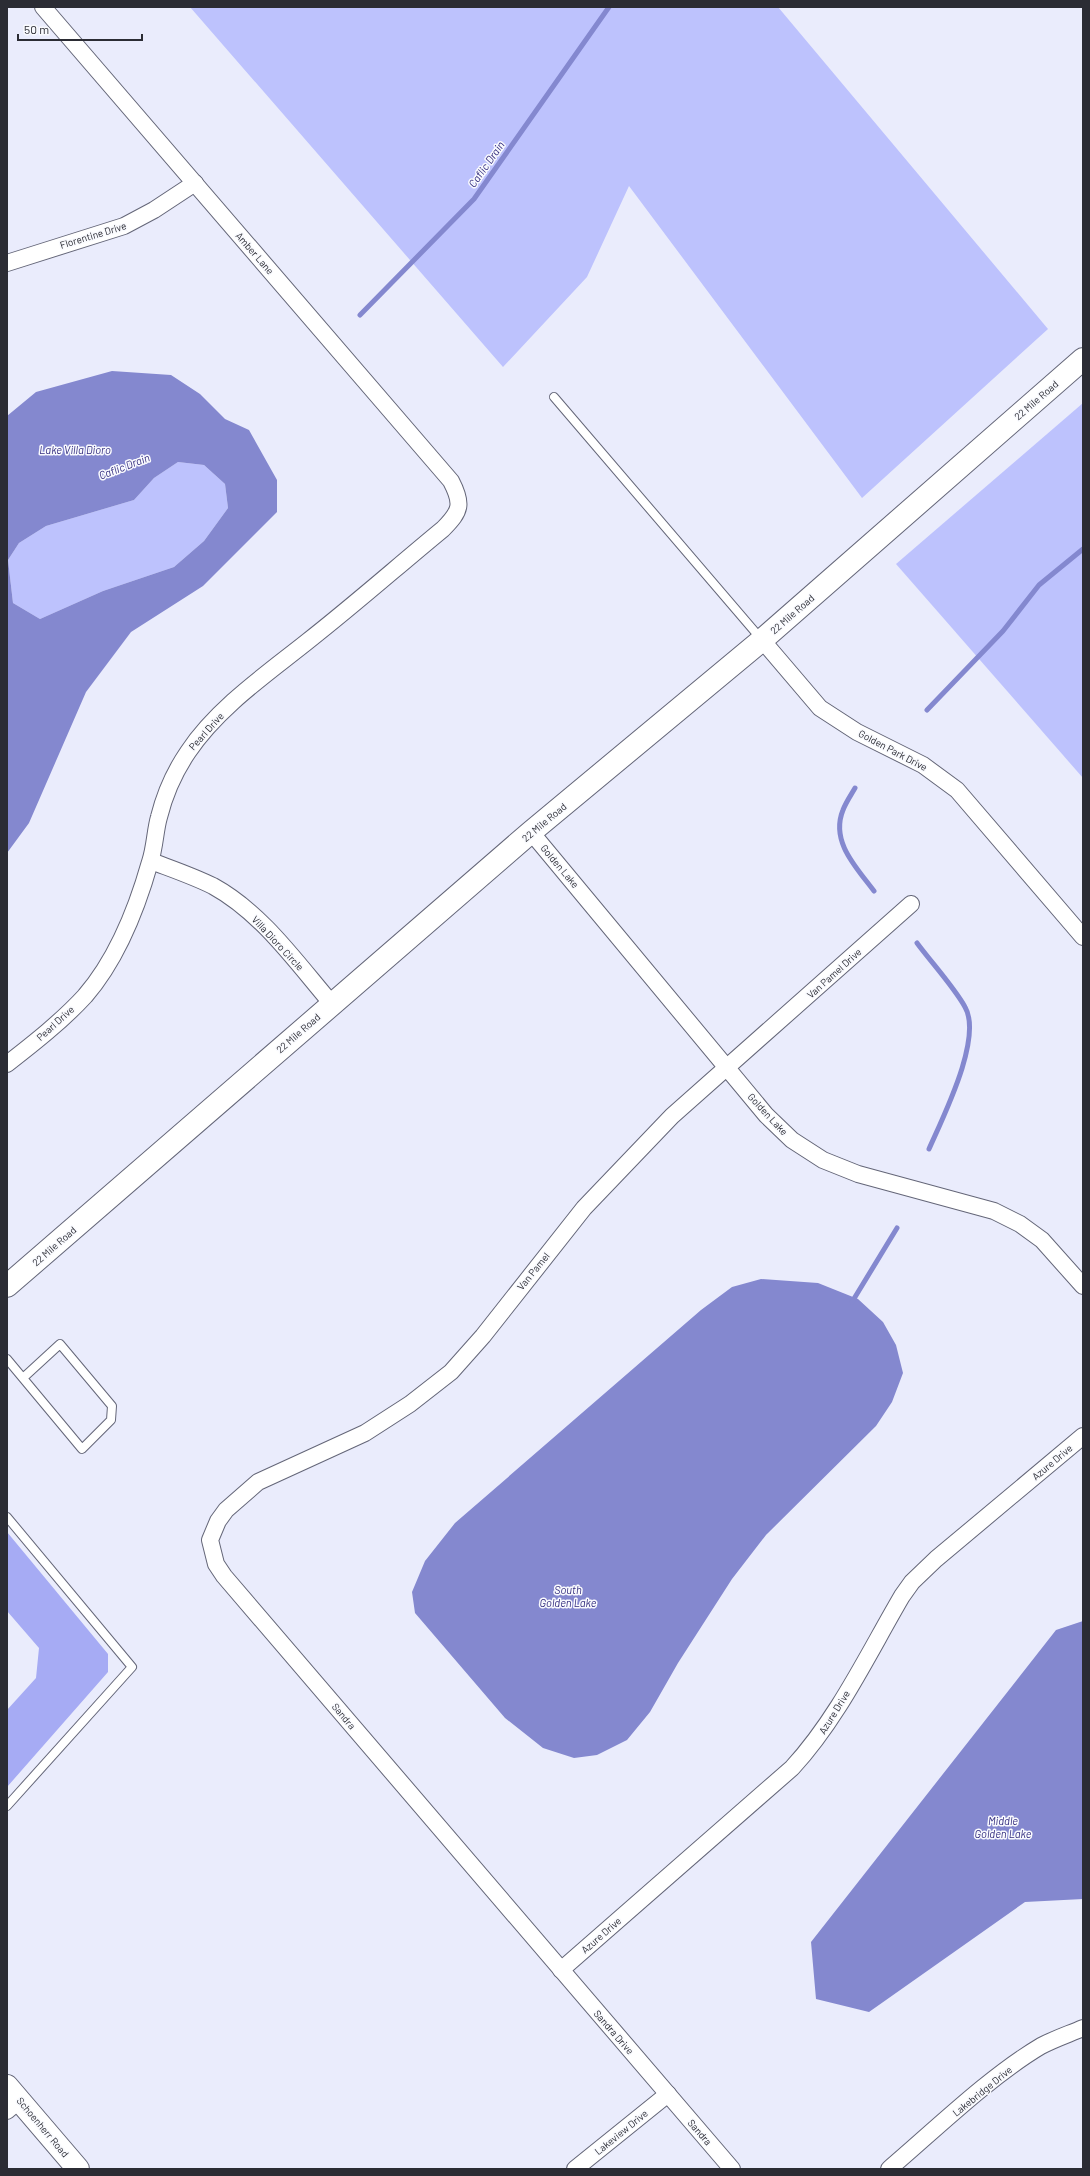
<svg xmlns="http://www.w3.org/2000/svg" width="1090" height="2176" viewBox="0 0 1090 2176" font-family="Barlow,sans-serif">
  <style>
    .green { fill: #bdc2fd }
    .water { fill: #8488cf; fill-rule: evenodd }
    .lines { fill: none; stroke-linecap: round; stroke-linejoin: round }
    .stream { stroke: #8488cf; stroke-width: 5 }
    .building { fill: #a6abf4 }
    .lane-casing { stroke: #646678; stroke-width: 10 }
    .street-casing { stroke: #646678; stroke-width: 18 }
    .secondary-casing { stroke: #646678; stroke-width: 24 }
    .lane { stroke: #fff; stroke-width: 8 }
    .street { stroke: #fff; stroke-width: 16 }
    .secondary { stroke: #fff; stroke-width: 22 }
    .labels { text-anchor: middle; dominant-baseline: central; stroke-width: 3; stroke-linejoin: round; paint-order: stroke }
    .street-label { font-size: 10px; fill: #2b2c34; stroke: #f9fafe }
    .water-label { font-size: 11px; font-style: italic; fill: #332d7f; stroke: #f9fafe }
  </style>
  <rect width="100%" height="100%" fill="#eaecfc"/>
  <g class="green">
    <path d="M190,7H778L1048,329L862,498L629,186L587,277L503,367Z"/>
    <path d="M1083,403V778L896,564Z"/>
    <path d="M178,462L204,465L225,484L228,508L204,541L174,567L103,591L40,619L13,603L8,560L19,543L46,526L134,500L154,478Z"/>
  </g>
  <g class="water">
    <path d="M112,371L171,375L200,394L225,419L249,430L277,480V512L203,586L131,632L86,692L29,823L7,853V416L36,392ZM178,462L204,465L225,484L228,508L204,541L174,567L103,591L40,619L13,603L8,560L19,543L46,526L134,500L154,478Z"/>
    <path d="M761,1279L818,1283L858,1299L883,1322L896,1345L903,1373L892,1402L876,1426L766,1535L732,1579L678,1663L650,1712L627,1740L597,1755L574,1758L543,1748L505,1718L415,1613L412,1592L425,1561L455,1523L701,1310L732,1287Z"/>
    <path d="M1083,1621V1899L1025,1902L869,2012L816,1999L811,1942L1056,1630Z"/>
  </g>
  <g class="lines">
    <g class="stream">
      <path d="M360,315L474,199L609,7"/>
      <path d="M927,710L1003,631L1039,585L1083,549"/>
      <path d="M855,788C851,795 846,802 843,810C830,842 857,868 874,891"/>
      <path d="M917,943C931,962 954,987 965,1007C983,1038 943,1117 929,1149"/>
      <path d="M852,1302L897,1228"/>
    </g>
  </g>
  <path class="building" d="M7,1532L108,1654V1672L7,1787V1710L36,1678L39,1648L7,1611Z"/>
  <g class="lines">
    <defs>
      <g id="lane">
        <path d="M554,397L762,640"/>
        <path d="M7,1359L82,1449L111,1420L112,1406L60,1344L23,1378"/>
        <path d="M7,1517L132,1667L7,1806"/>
      </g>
      <g id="street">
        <path d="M7,263L124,226L154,210L195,183"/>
        <path d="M762,640L820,708L857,732L923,765L957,790L1083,937"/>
        <path d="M531,832L766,1115L792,1140L823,1160L858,1174L994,1211L1020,1224L1042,1240L1083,1286"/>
        <path d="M151,861C172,869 193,876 213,886C262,913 296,962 332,1004"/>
        <path d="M7,1064C34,1043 62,1021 85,996C117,959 137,908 150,862C155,847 155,831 159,817C165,793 175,771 188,752C217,708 268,673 308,641C354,605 398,566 443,529C461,511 463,504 451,481L43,7"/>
        <path d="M561,1970L792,1768C838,1718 868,1654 902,1596L912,1582L936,1559L1083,1436"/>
        <path d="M7,2111L20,2100"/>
        <path d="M575,2169L668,2094"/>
        <path d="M732,2169L224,1576L216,1564L210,1540L218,1521L226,1510L258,1482L365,1433L410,1404L451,1372L483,1336L584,1208L672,1116L911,904"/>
        <path d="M889,2169C936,2129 989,2077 1041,2046C1054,2039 1069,2034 1083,2028"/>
      </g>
      <g id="secondary">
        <path d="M7,1286L531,832L762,640L1083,359"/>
        <path d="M7,2086L78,2169"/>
      </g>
    </defs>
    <use href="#lane" class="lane-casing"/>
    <use href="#street" class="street-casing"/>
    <use href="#secondary" class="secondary-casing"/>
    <use href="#lane" class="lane"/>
    <use href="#street" class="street"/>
    <use href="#secondary" class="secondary"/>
  </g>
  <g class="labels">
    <g class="street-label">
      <text transform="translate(93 235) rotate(-17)">Florentine Drive</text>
      <text transform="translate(255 253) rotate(49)">Amber Lane</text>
      <text transform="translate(1036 400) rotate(-41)">22 Mile Road</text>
      <text transform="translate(792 614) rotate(-41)">22 Mile Road</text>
      <text transform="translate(206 731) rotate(-48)">Pearl Drive</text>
      <text transform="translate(893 750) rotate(28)">Golden Park Drive</text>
      <text transform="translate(544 822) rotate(-40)">22 Mile Road</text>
      <text transform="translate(560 866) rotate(50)">Golden Lake</text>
      <text transform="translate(278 943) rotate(47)">Villa Dioro Circle</text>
      <text transform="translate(834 973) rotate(-42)">Van Pamel Drive</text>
      <text transform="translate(55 1023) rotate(-42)">Pearl Drive</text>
      <text transform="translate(298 1033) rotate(-41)">22 Mile Road</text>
      <text transform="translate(768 1114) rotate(47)">Golden Lake</text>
      <text transform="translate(54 1246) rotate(-41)">22 Mile Road</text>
      <text transform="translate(533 1271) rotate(-51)">Van Pamel</text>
      <text transform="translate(1052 1462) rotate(-40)">Azure Drive</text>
      <text transform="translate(834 1712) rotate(-58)">Azure Drive</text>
      <text transform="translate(344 1716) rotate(50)">Sandra</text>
      <text transform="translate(601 1935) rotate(-41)">Azure Drive</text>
      <text transform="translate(614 2032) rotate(49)">Sandra Drive</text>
      <text transform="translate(982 2091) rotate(-39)">Lakebridge Drive</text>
      <text transform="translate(43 2127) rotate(50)">Schoenherr Road</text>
      <text transform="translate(621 2132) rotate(-39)">Lakeview Drive</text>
      <text transform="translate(700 2132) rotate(49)">Sandra</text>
    </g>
    <g class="water-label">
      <text transform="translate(486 164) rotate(-55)">Caflic Drain</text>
      <text x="75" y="449">Lake Villa Dioro</text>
      <text transform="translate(124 466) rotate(-21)">Caflic Drain</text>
      <text x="568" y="1589">South<tspan x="568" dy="13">Golden Lake</tspan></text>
      <text x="1003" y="1820">Middle<tspan x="1003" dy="13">Golden Lake</tspan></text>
    </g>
  </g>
  <rect width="1090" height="2176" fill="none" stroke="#2b2c34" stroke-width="16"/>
  <path d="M18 34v6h124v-6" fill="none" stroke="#2b2c34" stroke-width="2"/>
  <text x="24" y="34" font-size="12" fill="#2b2c34" stroke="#f9fafe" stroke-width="3" paint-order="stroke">50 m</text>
</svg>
